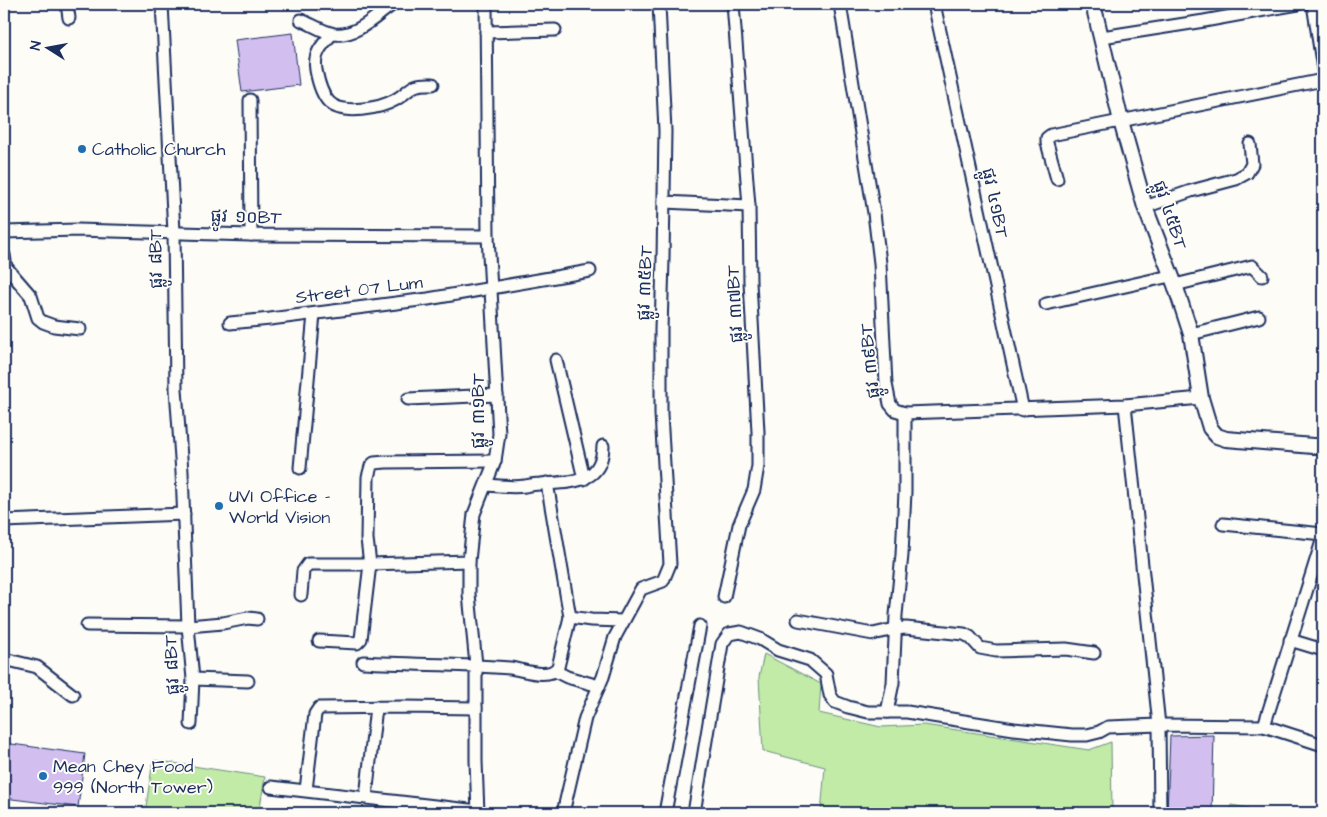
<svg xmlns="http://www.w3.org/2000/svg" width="1327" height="817" viewBox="0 0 1327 817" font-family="'Architects Daughter','Noto Sans Khmer',sans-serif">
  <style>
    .green { fill: #c1eba7; stroke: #6e8d82 }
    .building { fill: #d2bfef; stroke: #1b2f5e }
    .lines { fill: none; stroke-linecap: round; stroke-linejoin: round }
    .minor-casing { stroke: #1b2f5e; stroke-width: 15 }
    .tertiary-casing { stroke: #1b2f5e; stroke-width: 18 }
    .minor { stroke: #fdfcf7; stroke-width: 11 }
    .tertiary { stroke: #fdfcf7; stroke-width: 14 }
    .poi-dot { fill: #1f6fb2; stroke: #fdfcf7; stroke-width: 2 }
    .labels { text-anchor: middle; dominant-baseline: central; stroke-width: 4; stroke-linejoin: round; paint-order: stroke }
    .poi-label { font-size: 18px; fill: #1b2f5e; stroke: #fdfcf7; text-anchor: start }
    .street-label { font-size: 18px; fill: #1b2f5e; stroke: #fdfcf7 }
  </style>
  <rect width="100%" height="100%" fill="#fdfcf7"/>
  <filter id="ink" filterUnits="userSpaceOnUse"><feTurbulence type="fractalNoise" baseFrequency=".02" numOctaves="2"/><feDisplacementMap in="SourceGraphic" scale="10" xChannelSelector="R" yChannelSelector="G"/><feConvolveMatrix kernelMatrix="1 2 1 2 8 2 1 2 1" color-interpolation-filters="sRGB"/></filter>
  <g filter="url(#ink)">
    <g class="green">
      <path d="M764,654L821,684L819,713L881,727L924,725L1089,750L1111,742L1112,813H821L825,767L763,751L759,677Z"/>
      <path d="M153,760L265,777L259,813H145Z"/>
      <path d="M1231,805L1276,813H1230Z"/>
    </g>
    <g class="building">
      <path d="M293,33L299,85L242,92L235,40Z"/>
      <path d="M1214,735L1212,813H1167L1170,736Z"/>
      <path d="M4,743L85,754L78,807L4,798Z"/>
    </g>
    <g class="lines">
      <defs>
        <g id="minor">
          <path d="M67,4L69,18"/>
          <path d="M162,4L174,232L176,389L182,472L188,626L193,679L191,724"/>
          <path d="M840,4L874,213L880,263L886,384L890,404L895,410L905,413L1125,405L1201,398"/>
          <path d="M934,4L1023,410"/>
          <path d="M1313,4L1323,69"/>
          <path d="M301,20C311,24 323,32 334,34C356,37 376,16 393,4"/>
          <path d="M486,32L555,30"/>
          <path d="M332,34C322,45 313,54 316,70C318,81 322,95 329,102C342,116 381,108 395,100C413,90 408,83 433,84"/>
          <path d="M1102,37L1204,21L1298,4"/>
          <path d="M250,100L251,235"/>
          <path d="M1057,179L1047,143V138L1051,135L1323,80"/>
          <path d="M664,202L749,206"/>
          <path d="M1145,207L1191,191L1236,179L1247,173L1252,164L1250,144"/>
          <path d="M4,232L77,230L251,235L488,236"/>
          <path d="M4,255L6,267L31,296L38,318L43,322L54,326L80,329"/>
          <path d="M1175,285L1252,266L1262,276"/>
          <path d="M1046,304L1170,276"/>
          <path d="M230,323L270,319L428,299L590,271"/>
          <path d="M1191,334L1259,317"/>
          <path d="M556,360L584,479"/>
          <path d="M408,399L497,395"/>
          <path d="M1125,405L1159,725L1160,813"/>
          <path d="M300,468L314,314"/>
          <path d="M487,485C499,486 513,488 525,486C530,485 535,484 540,484C570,482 602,485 603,446"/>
          <path d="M4,521L184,514"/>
          <path d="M1223,524L1323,534"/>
          <path d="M301,595L303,571L308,564H370L469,561"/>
          <path d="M724,597L739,525L754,490L758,466V432L750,282L749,206L733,4"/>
          <path d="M570,617L591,620L623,621"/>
          <path d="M798,620L873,634L895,629L906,628L964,634L970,637L980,648L996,651L1066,649L1094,653"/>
          <path d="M87,625L188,626L223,623L248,618L257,619"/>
          <path d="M1290,640L1323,650"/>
          <path d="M319,641L357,643L361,639L370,564L367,539L368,477L371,466L374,463L386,462L495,461"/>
          <path d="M4,659L37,667L73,695"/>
          <path d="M363,662C412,665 461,664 510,668C524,670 549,680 558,667L570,617L547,483"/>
          <path d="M555,671L567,677L599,686"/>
          <path d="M193,679L248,681"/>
          <path d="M887,712L893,683L896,615L902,555L905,492V413"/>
          <path d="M1264,726L1323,538"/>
          <path d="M271,787L478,811"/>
          <path d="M306,790L315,714L319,708L404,707L476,708"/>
          <path d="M366,797L376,707"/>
          <path d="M478,813L476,761V665L469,594V561L474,514L495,461L499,434L488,236L486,4"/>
          <path d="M563,813L585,718L603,677L615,637L641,589L663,581L670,564L661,414V330L663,259L665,131L659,4"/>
          <path d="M665,813L700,626"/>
          <path d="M694,813L722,644L729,634L741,632L760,639L778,650L810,660L826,674L830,695L835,702L848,707L868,712H907L1014,729L1072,735H1087L1099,732L1108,727L1159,725L1264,726L1323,745"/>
        </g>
        <path id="tertiary" d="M1093,4L1121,121L1145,207L1175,285L1191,334L1201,398L1210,428L1217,436L1226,439L1313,446H1323"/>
      </defs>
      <use href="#minor" class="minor-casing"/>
      <use href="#tertiary" class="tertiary-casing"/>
      <use href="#minor" class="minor"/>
      <use href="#tertiary" class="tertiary"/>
    </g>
  </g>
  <g class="poi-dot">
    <circle cx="82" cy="149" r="5"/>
    <circle cx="219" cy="506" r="5"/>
    <circle cx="43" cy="776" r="5"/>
  </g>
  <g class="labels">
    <g class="poi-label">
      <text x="92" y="149">Catholic Church</text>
      <text x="229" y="496">UVI Office -<tspan x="229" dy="21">World Vision</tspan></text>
      <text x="53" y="766">Mean Chey Food<tspan x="53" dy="21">999 (North Tower)</tspan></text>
    </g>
    <g class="street-label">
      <text transform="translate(995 203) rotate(78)">ផ្លូវ ៤១BT</text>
      <text transform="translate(1170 215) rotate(71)">ផ្លូវ ៤៥BT</text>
      <text transform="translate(246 217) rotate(2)">ផ្លូវ ១០BT</text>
      <text transform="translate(156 259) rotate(-91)">ផ្លូវ ៨BT</text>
      <text transform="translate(645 283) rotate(-88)">ផ្លូវ ៣៥BT</text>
      <text transform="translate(359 290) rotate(-7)">Street 07 Lum</text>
      <text transform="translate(735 304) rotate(-93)">ផ្លូវ ៣៧BT</text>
      <text transform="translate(870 361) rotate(-96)">ផ្លូវ ៣៩BT</text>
      <text transform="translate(478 411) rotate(-90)">ផ្លូវ ៣១BT</text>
      <text transform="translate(172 665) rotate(-93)">ផ្លូវ ៨BT</text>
    </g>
  </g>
  <rect width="1327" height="817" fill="none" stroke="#fdfcf7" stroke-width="20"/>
  <rect x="10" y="10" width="1307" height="797" fill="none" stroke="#1b2f5e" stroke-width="2" filter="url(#ink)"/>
  <g transform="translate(48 48) rotate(281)" stroke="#fdfcf7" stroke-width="4" paint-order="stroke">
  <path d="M0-4L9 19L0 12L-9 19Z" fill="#1b2f5e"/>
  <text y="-8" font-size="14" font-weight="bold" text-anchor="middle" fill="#1b2f5e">N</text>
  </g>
</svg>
